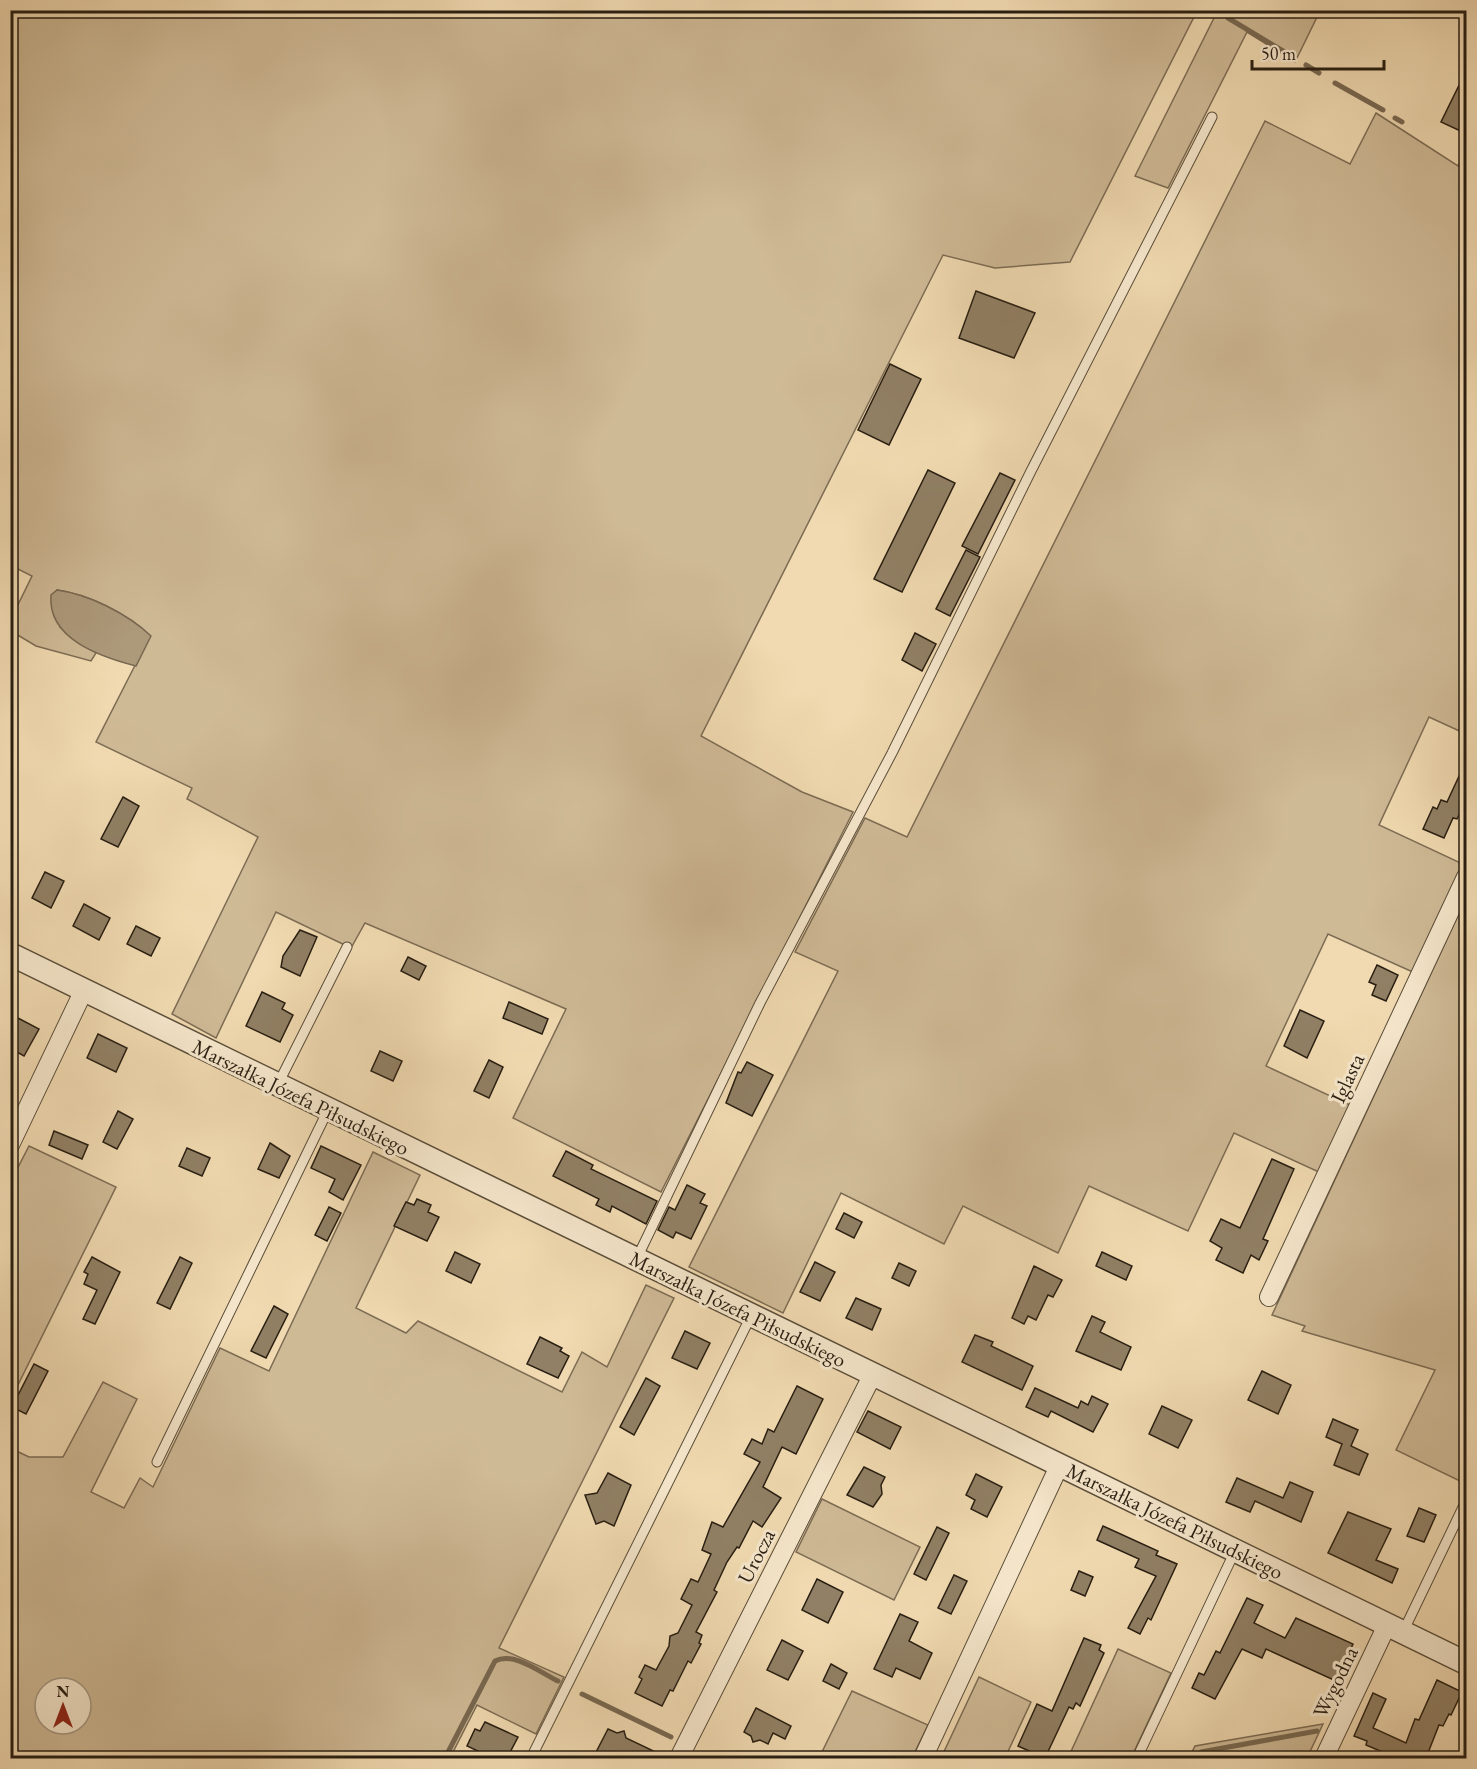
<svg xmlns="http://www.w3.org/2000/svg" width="1477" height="1769" viewBox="0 0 1477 1769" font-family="'EB Garamond',serif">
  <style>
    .green { fill: #cfba96; stroke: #7c6c54; stroke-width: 1.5; fill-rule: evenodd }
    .water { fill: #ad9a7b; stroke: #786851; stroke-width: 1.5 }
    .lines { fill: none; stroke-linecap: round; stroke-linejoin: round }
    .stream { stroke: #786851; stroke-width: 5 }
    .building { fill: #918065; stroke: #281e12; stroke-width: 1.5 }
    .service-casing { stroke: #5a4d3a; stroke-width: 11 }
    .minor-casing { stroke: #5a4d3a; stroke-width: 20 }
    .tertiary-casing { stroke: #5a4d3a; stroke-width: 25 }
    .service { stroke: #f6e7cc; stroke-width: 9 }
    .minor { stroke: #f6e7cc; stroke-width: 18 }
    .tertiary { stroke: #f6e7cc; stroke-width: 22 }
    .labels { text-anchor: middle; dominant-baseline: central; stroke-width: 6; stroke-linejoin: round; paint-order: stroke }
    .street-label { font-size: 21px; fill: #281e12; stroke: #f6e7cc }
  </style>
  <rect width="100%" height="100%" fill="#f1dab1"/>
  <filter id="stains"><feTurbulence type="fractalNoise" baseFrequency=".00333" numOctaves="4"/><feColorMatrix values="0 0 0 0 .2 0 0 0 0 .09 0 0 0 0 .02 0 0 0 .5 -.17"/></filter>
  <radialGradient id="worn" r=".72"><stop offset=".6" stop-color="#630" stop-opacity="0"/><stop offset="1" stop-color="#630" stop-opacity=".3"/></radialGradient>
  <g class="green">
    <path d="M1218,10L1320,11L1295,62L1247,32L1168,188L1135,176Z"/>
    <path d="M10,11H1197L1070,262L995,268L943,255L701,736L802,792L853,812L661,1192L513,1118L566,1009L365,923L351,948L276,912L216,1038L172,1014L258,837L187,799L192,788L96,742L150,636C128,614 88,594 57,590L60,627L96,653L91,661L36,646L11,631V619L32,576L10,565Z"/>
    <path d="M1376,113L1458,166L1465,154L1466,155V734L1429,717L1379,825L1465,865L1415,973L1328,934L1266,1066L1352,1106L1321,1173L1234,1133L1188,1231L1089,1186L1058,1253L963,1206L944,1244L841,1193L783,1313L689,1267L838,971L795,952L865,818L907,837L1265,121L1350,164Z"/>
    <path d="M1466,898V1478L1464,1483L1396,1450L1435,1370L1302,1331L1305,1326L1272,1315Z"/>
    <path d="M29,1146L116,1187L11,1399V1181Z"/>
    <path d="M373,1152L420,1175L356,1308L406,1333L418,1321L562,1392L582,1352L607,1367L646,1285L674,1298L499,1648L564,1677L536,1734L477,1705L450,1758H11L10,1448L29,1457H63L103,1382L137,1399L91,1492L124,1508L140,1478L153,1487L220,1348L269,1371ZM45,1688H81V1724H45Z"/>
    <path d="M822,1499L920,1547L894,1600L796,1552Z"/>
    <path d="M1118,1649L1171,1673L1131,1758H1068Z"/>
    <path d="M979,1677L1031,1702L1005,1758H941Z"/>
    <path d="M852,1691L928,1725L912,1758H819Z"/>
    <path d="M1323,1724L1307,1758H1189L1195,1746Z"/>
  </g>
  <path class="water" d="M57,590C88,594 128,614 151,636L136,666C101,657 47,639 51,595Z"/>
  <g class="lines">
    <g class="stream">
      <path d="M1228,18L1288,54"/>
      <path d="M1306,65L1319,73"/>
      <path d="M1335,83L1383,110"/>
      <path d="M1395,118L1402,122"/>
      <path d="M1466,164V165"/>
      <path d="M582,1694L671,1737"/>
      <path d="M1201,1752L1317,1731"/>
      <path d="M717,1754L725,1758"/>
      <path d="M445,1758L495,1661C514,1651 541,1673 558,1681"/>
    </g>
  </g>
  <g class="building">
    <path d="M1467,69V134L1441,122Z"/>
    <path d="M976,291L1035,313L1014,358L959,338Z"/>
    <path d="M890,364L921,379L889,445L858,430Z"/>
    <path d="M928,470L955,483L902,592L874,579Z"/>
    <path d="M1000,473L1015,480L978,554L962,546Z"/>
    <path d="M966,550L980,557L950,616L936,609Z"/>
    <path d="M915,633L936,644L922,671L902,660Z"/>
    <path d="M1467,759V799L1457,819L1453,818L1444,838L1423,829L1433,807L1437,809L1441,800L1447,802Z"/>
    <path d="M123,797L139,806L118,847L101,839Z"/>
    <path d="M45,872L64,881L51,908L32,898Z"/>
    <path d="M84,904L110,918L99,940L73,926Z"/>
    <path d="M136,926L160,938L151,956L127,944Z"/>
    <path d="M300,930L317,937L300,976L281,967L283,956Z"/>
    <path d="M408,957L426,966L419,980L401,971Z"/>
    <path d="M1377,965L1398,975L1386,1001L1372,995L1376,985L1369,982Z"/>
    <path d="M262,992L285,1003L282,1009L293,1015L280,1042L246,1026Z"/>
    <path d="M509,1002L548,1019L542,1034L503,1018Z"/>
    <path d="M1300,1010L1324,1021L1307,1058L1284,1046Z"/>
    <path d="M16,1017L39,1029L24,1056L10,1048V1026Z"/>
    <path d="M98,1034L127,1048L116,1072L87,1058Z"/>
    <path d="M380,1051L402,1061L393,1081L371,1071Z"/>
    <path d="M489,1060L503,1067L489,1098L474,1091Z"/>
    <path d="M747,1062L773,1075L752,1116L726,1103L738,1072L741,1073Z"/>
    <path d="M118,1111L133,1119L117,1149L103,1142Z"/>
    <path d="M54,1131L88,1145L82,1159L49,1145Z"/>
    <path d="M270,1143L290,1156L279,1178L258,1169Z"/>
    <path d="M321,1146L361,1165L343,1200L329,1192L335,1179L311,1168Z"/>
    <path d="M187,1148L210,1158L202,1176L179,1166Z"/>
    <path d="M566,1151L593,1165L591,1169L657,1201L646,1224L612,1206L610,1212L596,1205L599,1199L553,1176Z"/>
    <path d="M1272,1159L1294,1169L1263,1239L1268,1241L1259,1260L1251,1255L1243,1273L1216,1260L1222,1248L1210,1241L1221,1219L1240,1228Z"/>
    <path d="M687,1185L705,1194L700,1203L707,1206L691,1239L676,1232L673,1238L658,1230L669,1207L675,1210Z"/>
    <path d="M417,1199L431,1205L428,1212L439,1217L427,1241L394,1226L406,1202L414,1205Z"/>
    <path d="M329,1207L341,1213L327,1241L315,1235Z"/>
    <path d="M844,1213L862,1222L854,1238L836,1229Z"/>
    <path d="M455,1252L480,1264L471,1283L446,1271Z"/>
    <path d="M1102,1252L1132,1266L1126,1280L1096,1266Z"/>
    <path d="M92,1257L120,1272L95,1324L83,1319L97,1290L84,1284L88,1274L84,1272Z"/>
    <path d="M180,1257L192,1263L170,1309L157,1303Z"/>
    <path d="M815,1262L835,1272L820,1301L800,1292Z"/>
    <path d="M899,1263L916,1271L909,1286L892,1278Z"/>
    <path d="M1034,1266L1062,1280L1053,1297L1048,1295L1036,1320L1028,1316L1024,1324L1012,1318Z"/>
    <path d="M856,1298L881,1309L872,1330L846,1318Z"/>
    <path d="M274,1306L288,1314L266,1358L251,1351Z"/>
    <path d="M1092,1316L1105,1322L1100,1332L1131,1347L1121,1370L1076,1351Z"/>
    <path d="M685,1331L710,1343L697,1369L672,1358Z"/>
    <path d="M975,1335L993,1342L991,1346L1033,1366L1022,1390L962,1362Z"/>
    <path d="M540,1337L562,1348L560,1351L569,1356L558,1378L527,1364Z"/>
    <path d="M34,1364L48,1371L26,1414L12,1407Z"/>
    <path d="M1262,1371L1291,1385L1278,1414L1248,1400Z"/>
    <path d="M646,1378L660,1386L634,1435L620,1427Z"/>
    <path d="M797,1386L823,1399L796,1454L782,1447L763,1487L781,1498L762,1527L753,1521L739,1548L737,1547L727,1562L714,1590L717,1592L696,1632L702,1635L699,1643L701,1644L691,1663L688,1661L673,1691L670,1690L662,1706L635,1693L642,1679L639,1677L645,1665L656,1670L669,1646L670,1636L678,1633L692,1605L681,1599L691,1579L698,1582L711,1554L702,1550L712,1522L723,1527L760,1462L744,1454L752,1439L762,1444L768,1429L774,1432Z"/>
    <path d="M1035,1388L1078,1408L1081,1401L1088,1405L1092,1396L1108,1404L1093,1432L1051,1411L1048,1417L1026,1407Z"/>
    <path d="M1162,1406L1192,1420L1178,1448L1149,1434Z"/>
    <path d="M868,1411L901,1427L890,1449L857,1432Z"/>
    <path d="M1333,1419L1358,1430L1351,1446L1368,1454L1359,1475L1334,1465L1342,1444L1326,1437Z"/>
    <path d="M864,1467L885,1477L881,1485L882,1494L873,1507L847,1495Z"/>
    <path d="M608,1473L631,1485L614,1526L604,1521L596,1524L585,1495L597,1493Z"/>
    <path d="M976,1474L1002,1487L987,1517L971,1509L975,1500L966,1495Z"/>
    <path d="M1237,1478L1283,1498L1290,1482L1313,1492L1301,1522L1255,1501L1250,1512L1226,1502Z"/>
    <path d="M1419,1508L1436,1515L1424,1542L1407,1536Z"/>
    <path d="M1348,1512L1391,1529L1376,1560L1398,1569L1392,1583L1328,1553Z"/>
    <path d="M1103,1526L1158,1551L1156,1555L1177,1564L1151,1620L1148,1618L1140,1634L1128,1628L1156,1576L1135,1567L1139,1559L1097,1540Z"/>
    <path d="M937,1527L949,1533L926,1580L914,1574Z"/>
    <path d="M1079,1571L1093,1577L1085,1596L1071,1590Z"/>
    <path d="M954,1575L967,1581L951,1614L938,1608Z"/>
    <path d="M817,1579L843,1592L828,1623L802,1610Z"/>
    <path d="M1247,1598L1263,1605L1254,1623L1285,1638L1296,1618L1353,1644L1336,1681L1266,1649L1262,1658L1242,1649L1215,1699L1192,1688L1199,1673L1204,1675L1216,1651L1220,1653Z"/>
    <path d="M900,1614L918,1622L909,1641L932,1653L920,1679L896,1668L892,1677L874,1669Z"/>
    <path d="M1084,1638L1101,1645L1099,1650L1104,1653L1080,1706L1076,1703L1073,1709L1069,1707L1045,1758L1018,1746L1037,1704L1052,1711Z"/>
    <path d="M782,1640L803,1651L788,1680L767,1670Z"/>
    <path d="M831,1664L847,1673L839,1689L823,1681Z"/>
    <path d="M1437,1680L1462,1692L1451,1715L1449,1714L1443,1726L1439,1725L1426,1758H1397L1366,1745L1367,1741L1354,1736L1373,1693L1386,1699L1373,1728L1406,1743L1415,1719L1419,1720Z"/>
    <path d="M756,1708L791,1726L785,1739L773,1733L768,1744L760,1740L753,1742L751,1736L744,1732Z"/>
    <path d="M485,1722L518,1737L507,1758H474L478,1751L467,1746L475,1729L480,1731Z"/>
    <path d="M608,1729L617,1733L624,1731L626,1738L668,1758H593Z"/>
  </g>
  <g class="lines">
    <defs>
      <g id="service">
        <path d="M278,1084L347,947"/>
        <path d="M637,1258L760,1003L892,753L1031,471L1212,117"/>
        <path d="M157,1462L328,1110"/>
        <path d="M1403,1632L1466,1501"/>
        <path d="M531,1758L751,1316"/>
        <path d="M1137,1758L1235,1551"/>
      </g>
      <g id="minor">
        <path d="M10,1145L84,990"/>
        <path d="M1269,1297L1466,877"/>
        <path d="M679,1758L873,1374"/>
        <path d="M923,1758L1060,1464"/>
        <path d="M1324,1758L1387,1625"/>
      </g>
      <path id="tertiary" d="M10,954L1466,1663"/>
    </defs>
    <use href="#service" class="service-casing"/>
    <use href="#minor" class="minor-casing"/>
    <use href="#tertiary" class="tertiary-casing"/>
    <use href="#service" class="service"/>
    <use href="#minor" class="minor"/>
    <use href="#tertiary" class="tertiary"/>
  </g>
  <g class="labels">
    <g class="street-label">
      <text transform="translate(1347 1078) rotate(-65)">Iglasta</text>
      <text transform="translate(301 1097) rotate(26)">Marszałka Józefa Piłsudskiego</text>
      <text transform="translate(738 1309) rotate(26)">Marszałka Józefa Piłsudskiego</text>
      <text transform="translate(1175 1521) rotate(26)">Marszałka Józefa Piłsudskiego</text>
      <text transform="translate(756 1556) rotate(-63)">Urocza</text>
      <text transform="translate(1335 1682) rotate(-64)">Wygodna</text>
    </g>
  </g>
  <rect width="1477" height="1769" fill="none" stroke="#f1dab1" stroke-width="36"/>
  <rect x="12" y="12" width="1453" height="1745" fill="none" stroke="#281e12" stroke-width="3"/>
  <rect x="18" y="18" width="1441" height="1733" fill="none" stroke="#281e12" stroke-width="1.5"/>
  <g transform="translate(63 1706)"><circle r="28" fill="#f6e7cc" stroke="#a49782" stroke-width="1.5"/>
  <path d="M0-4.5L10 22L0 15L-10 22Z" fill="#8f2418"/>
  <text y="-9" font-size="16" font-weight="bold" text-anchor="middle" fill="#281e12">N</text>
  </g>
  <path d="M1252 60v9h132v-9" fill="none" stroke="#281e12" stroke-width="3"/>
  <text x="1261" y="60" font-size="18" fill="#281e12" stroke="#f6e7cc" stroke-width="4.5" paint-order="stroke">50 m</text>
  <rect width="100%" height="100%" filter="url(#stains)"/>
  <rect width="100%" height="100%" fill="url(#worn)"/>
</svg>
